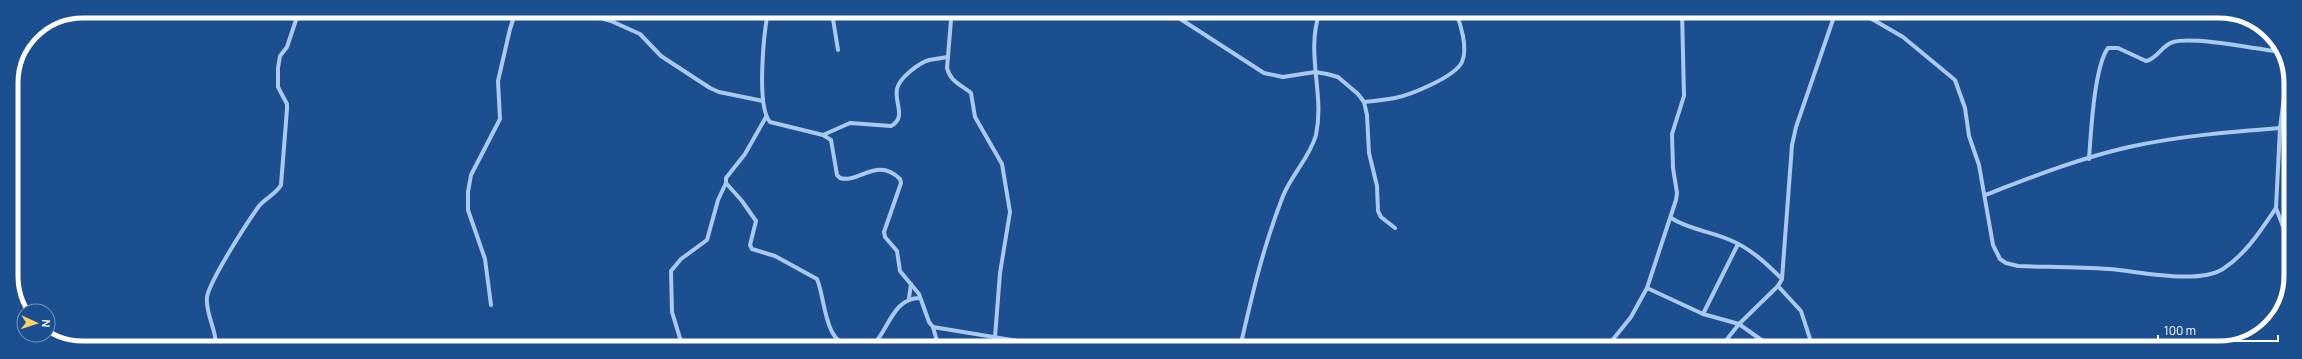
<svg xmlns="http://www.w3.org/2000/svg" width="2302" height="359" viewBox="0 0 2302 359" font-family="Manrope,sans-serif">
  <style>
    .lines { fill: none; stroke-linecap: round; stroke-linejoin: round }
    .minor { stroke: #a9c9ee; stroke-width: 4 }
    .rim { fill: none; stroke: #fff; stroke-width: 5 }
  </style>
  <rect width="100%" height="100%" fill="#1b4f8f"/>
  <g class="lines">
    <g class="minor">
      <path d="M578,11L611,21L640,34L661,56L710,88L719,92L763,101"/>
      <path d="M768,11C764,33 756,106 770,122L823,135L831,140L837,175L840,178C858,184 877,156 900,179L901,183L884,232L885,237L897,251L900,271L919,294L929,322L933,327L1030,343"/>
      <path d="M825,11L831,14L833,19L838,50"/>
      <path d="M948,11L951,20L947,68C951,83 961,84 971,93L975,117L1002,164L1010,212L1000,273L995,337"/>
      <path d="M1168,11L1264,73L1283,77L1315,72L1327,74L1338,77L1358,94L1364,102L1367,115L1369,153L1377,186L1378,211L1381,217L1395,228"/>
      <path d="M1858,11L1903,37L1955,80L1965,108L1969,136L1979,165L1993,245L2000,259L2006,263L2018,266C2048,267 2078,267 2109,269C2138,271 2197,285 2223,269C2246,254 2261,230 2276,208"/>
      <path d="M949,12L964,15L970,11"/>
      <path d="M611,21L622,11"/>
      <path d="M2288,66L2280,128L2276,208L2290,245"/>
      <path d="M1364,102C1374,101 1384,100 1395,98C1410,95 1455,77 1462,62C1468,48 1461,24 1455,11"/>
      <path d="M766,117L745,154L726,178V183L742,201L756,221L750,245L752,249L775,256L817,279C826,300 823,343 853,348"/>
      <path d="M823,135L850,123L891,126C907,117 894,103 897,89C899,78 919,63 929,60C935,59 942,58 948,57"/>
      <path d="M2089,159C2091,133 2094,67 2108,48H2118L2146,61C2157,59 2162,45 2173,42C2194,36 2257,49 2280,52"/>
      <path d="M1985,195C2032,177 2080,158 2129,147C2179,136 2229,132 2280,128"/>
      <path d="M1671,218C1690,230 1710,231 1730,240C1750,248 1767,264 1782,279"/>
      <path d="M1778,286L1801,311L1813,348"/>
      <path d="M1647,288L1703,314L1739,324L1760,339L1779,348"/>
      <path d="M909,298L911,284"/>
      <path d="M491,305L485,259L468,210V192L471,175L500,119L498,81L510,29L516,11"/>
      <path d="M1703,314L1738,244"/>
      <path d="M933,327L939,348"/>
      <path d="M216,347C217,330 205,314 207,297C210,280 248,221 259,206C266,198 276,194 281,185L287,109V104L278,87V68L280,56L287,47L299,11"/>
      <path d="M683,348L672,312L671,271L681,259L707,240L718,200L726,183"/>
      <path d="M858,348L875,343C889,327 894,298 920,298"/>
      <path d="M1240,348C1252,295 1263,247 1283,196C1292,174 1310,157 1316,135C1325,93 1305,54 1320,11"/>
      <path d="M1606,348L1631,317L1647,288L1676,200L1677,193L1673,168L1672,134L1684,96L1682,11"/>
      <path d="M1720,348L1739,324L1778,286L1782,279L1792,145L1796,127L1836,11"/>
    </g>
  </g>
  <path d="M0 0H2302V359H0ZM83 18H2219A65 65 0 0 1 2284 83V276A65 65 0 0 1 2219 341H83A65 65 0 0 1 18 276V83A65 65 0 0 1 83 18Z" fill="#1b4f8f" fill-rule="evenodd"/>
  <path class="rim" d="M83 18H2219A65 65 0 0 1 2284 83V276A65 65 0 0 1 2219 341H83A65 65 0 0 1 18 276V83A65 65 0 0 1 83 18Z"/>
  <g transform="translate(36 323) rotate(93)"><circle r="19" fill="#1b4f8f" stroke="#7695bc"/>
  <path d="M0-3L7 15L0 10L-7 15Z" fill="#ffd166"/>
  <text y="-6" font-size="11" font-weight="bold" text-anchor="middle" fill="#ffffff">N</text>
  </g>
  <path d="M2158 335v6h120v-6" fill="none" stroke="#ffffff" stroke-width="2"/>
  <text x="2164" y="335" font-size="12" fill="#ffffff" stroke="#1b4f8f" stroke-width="3" paint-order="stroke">100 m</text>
</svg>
